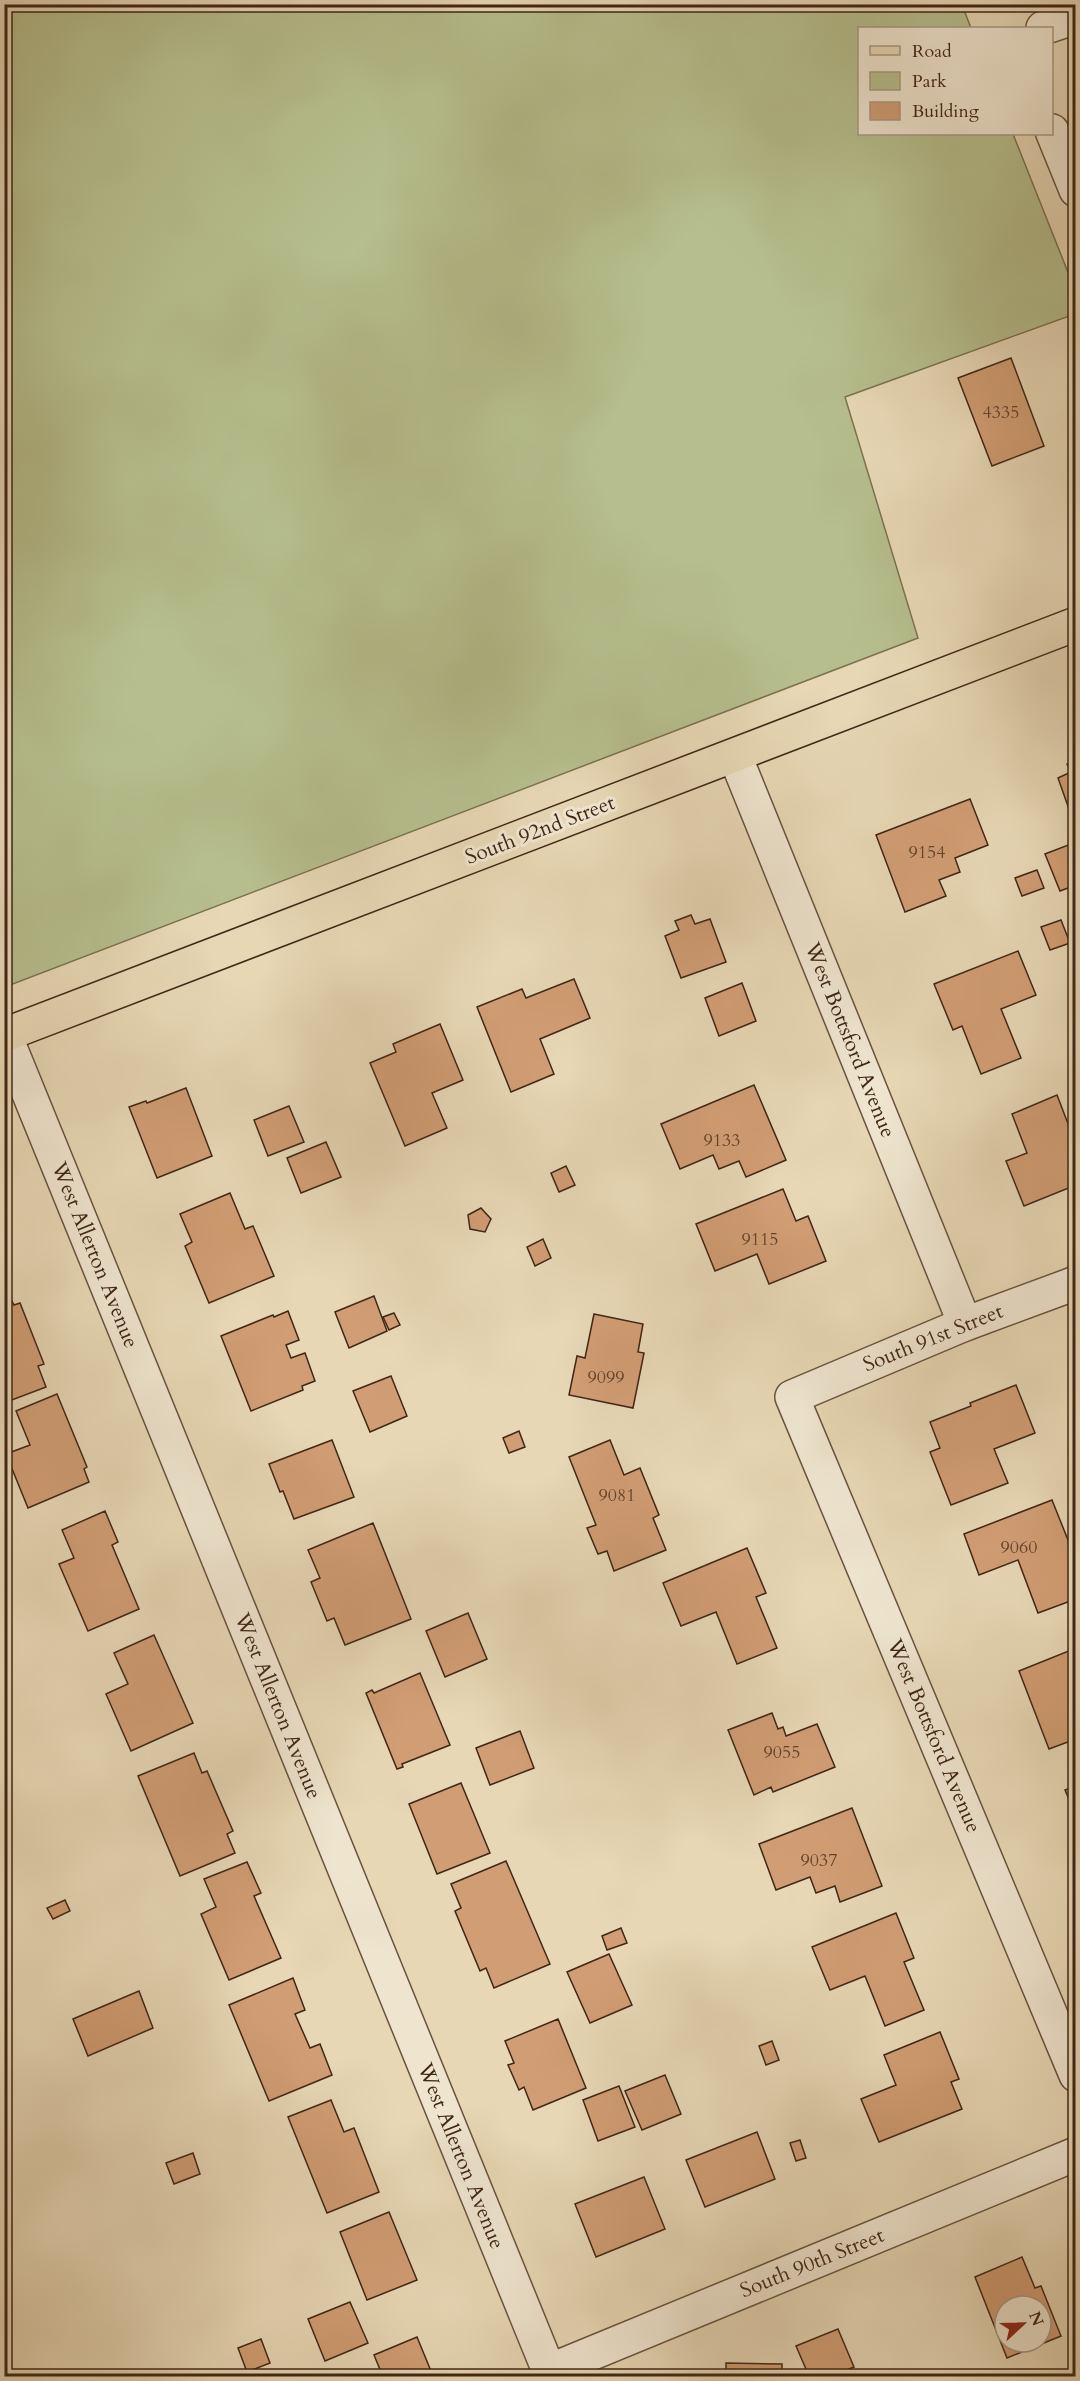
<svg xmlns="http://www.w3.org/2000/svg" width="1080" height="2381" viewBox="0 0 1080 2381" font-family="Cardo,serif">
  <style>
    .green { fill: #b6be8d; stroke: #7a7252; stroke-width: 1.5 }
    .building { fill: #d19d74; stroke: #3f2616; stroke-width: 1.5; fill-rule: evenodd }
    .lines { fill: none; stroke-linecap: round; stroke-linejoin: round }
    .minor-casing { stroke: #69523e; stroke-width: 36 }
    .major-casing { stroke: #3f2616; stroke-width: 36 }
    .minor { stroke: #efe5cf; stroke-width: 33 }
    .major { stroke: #e7d7b5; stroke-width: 33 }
    .labels { text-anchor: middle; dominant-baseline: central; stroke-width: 6; stroke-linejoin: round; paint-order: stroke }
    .number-label { font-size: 18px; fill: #64442e }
    .street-label { font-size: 21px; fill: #3f2616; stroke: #efe5cf }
  </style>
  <rect width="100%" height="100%" fill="#e7d7b5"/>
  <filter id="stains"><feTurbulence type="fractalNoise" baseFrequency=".00333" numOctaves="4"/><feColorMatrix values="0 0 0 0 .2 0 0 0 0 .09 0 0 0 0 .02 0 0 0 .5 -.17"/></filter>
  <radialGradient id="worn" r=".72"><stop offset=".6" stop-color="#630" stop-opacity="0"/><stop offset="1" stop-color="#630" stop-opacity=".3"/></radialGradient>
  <path class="green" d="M5,4L962,5L971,28H860V134H1013L1075,290V314L845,397L918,638L5,987Z"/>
  <g class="building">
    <path d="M1011,358L1044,446L992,466L958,378Z"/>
    <path d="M1076,760V810L1070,812L1058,778L1071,772L1067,764Z"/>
    <path d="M970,799L988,845L955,858L960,872L939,880L946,896L905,912L876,835Z"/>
    <path d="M1076,842V885L1060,891L1045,854Z"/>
    <path d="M1037,870L1044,888L1022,896L1015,878Z"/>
    <path d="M691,915L695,924L710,919L726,962L681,978L665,936L679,930L675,921Z"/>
    <path d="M1061,920L1070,943L1050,950L1041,927Z"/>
    <path d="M1018,951L1036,995L1001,1009L1021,1058L981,1074L962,1026L953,1030L934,984Z"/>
    <path d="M574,979L590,1018L540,1039L554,1074L511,1092L477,1007L522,989L526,998Z"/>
    <path d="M742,983L756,1021L719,1036L705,998Z"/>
    <path d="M440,1024L463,1080L432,1093L447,1128L405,1146L370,1063L396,1052L393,1044Z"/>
    <path d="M754,1085L786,1160L746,1177L739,1161L719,1169L713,1155L680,1169L661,1124Z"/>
    <path d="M186,1088L212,1156L157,1178L129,1107L146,1101L147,1103Z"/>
    <path d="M1057,1095L1072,1134L1076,1133V1185L1024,1206L1006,1161L1027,1153L1012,1114Z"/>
    <path d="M289,1106L304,1142L268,1156L254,1120Z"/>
    <path d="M326,1142L341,1177L301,1193L287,1158Z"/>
    <path d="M566,1166L575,1185L559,1192L551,1173Z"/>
    <path d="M783,1189L796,1221L808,1216L826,1261L769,1284L757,1254L715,1271L696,1224Z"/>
    <path d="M230,1193L245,1229L253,1226L274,1276L209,1303L185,1246L192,1242L180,1214Z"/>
    <path d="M481,1208L491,1219L485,1232L470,1229L468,1215Z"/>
    <path d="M543,1239L551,1258L535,1266L527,1247Z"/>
    <path d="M4,1285L14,1305L20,1303L44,1364L38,1366L46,1387L4,1403Z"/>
    <path d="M374,1296L387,1331L349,1348L335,1312Z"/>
    <path d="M288,1311L299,1340L286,1345L291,1358L305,1353L315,1381L302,1386L303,1390L251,1411L221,1336L273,1315L274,1317Z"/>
    <path d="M394,1313L400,1325L389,1330L383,1317Z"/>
    <path d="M594,1314L643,1324L638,1352L644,1353L633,1408L569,1395L577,1356L585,1358Z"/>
    <path d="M391,1376L407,1416L370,1432L353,1391Z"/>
    <path d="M1016,1385L1035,1433L994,1449L1008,1483L951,1505L930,1452L940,1448L930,1422L971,1406L970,1403Z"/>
    <path d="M57,1394L87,1467L84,1469L89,1482L28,1508L6,1454L30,1445L16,1411Z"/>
    <path d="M519,1431L525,1447L509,1453L503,1438Z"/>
    <path d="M332,1440L354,1497L294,1519L283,1491L280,1492L269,1464Z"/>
    <path d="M610,1440L624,1475L640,1468L659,1515L653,1518L666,1550L614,1571L607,1551L598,1554L587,1528L596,1525L569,1457Z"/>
    <path d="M1052,1500L1076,1560V1599L1038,1613L1018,1560L979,1575L964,1534Z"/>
    <path d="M105,1511L118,1542L112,1545L139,1609L88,1631L59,1564L74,1558L62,1530Z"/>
    <path d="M373,1523L411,1619L345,1645L334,1618L327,1621L311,1582L320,1578L308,1550Z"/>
    <path d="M747,1548L766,1593L756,1597L777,1648L737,1664L716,1612L681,1626L663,1583Z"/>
    <path d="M468,1613L487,1659L445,1677L426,1631Z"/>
    <path d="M154,1635L193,1723L131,1751L106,1694L128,1684L114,1653Z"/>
    <path d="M1076,1648V1739L1049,1749L1019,1671Z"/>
    <path d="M420,1673L450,1745L402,1764L403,1767L397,1769L366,1693L372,1690L374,1693Z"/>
    <path d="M772,1713L778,1729L783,1727L786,1736L817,1724L835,1767L773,1792L771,1787L754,1795L728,1730Z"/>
    <path d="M520,1731L534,1768L490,1785L476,1748Z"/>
    <path d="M194,1753L202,1773L207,1771L233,1831L227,1834L235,1853L180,1876L138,1776Z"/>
    <path d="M461,1783L490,1853L437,1874L409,1804Z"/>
    <path d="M1076,1786V1816L1065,1790Z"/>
    <path d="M852,1808L882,1886L840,1902L835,1886L816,1893L810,1877L776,1890L759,1844Z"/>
    <path d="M506,1861L550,1964L494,1988L486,1968L480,1971L455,1911L461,1908L451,1884Z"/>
    <path d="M247,1862L261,1893L254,1896L281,1958L229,1980L201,1914L216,1907L204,1879Z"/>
    <path d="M65,1900L70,1911L53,1919L47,1908Z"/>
    <path d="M896,1913L914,1958L904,1962L924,2010L885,2026L865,1976L830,1990L812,1947Z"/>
    <path d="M621,1928L627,1943L607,1950L602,1936Z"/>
    <path d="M609,1954L632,2005L590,2023L567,1972Z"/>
    <path d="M293,1978L305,2010L295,2014L310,2048L320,2044L332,2075L269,2101L229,2005Z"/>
    <path d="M139,1991L153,2028L88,2056L73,2019Z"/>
    <path d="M558,2019L586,2088L533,2110L524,2087L519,2090L508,2065L514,2063L505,2041Z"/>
    <path d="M940,2032L959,2079L951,2082L962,2109L879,2142L861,2099L896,2085L884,2055Z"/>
    <path d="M772,2041L779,2060L766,2065L759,2046Z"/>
    <path d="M665,2075L681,2114L642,2130L625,2091Z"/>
    <path d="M619,2086L635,2127L598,2141L583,2100Z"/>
    <path d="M331,2100L344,2132L354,2128L379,2192L327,2213L288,2117Z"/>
    <path d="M757,2132L775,2179L705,2207L686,2160Z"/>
    <path d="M800,2140L806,2158L796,2161L790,2143Z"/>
    <path d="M193,2153L200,2174L174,2184L166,2163Z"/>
    <path d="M644,2177L665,2229L596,2257L575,2204Z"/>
    <path d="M389,2212L417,2280L367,2300L340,2232Z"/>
    <path d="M1022,2257L1035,2288L1041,2286L1061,2336L1007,2358L975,2277ZM1005,2306H1041V2342H1005Z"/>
    <path d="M350,2302L368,2343L325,2361L308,2319Z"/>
    <path d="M838,2329L854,2367L831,2376H809L796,2346Z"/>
    <path d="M417,2337L433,2376H370L381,2372L374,2355Z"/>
    <path d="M261,2339L270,2363L247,2372L238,2348Z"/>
    <path d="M726,2363L782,2364V2376H726Z"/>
  </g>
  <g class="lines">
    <defs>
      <g id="minor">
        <path d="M1043,28L1076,17"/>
        <path d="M1052,131L1076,190"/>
        <path d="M735,756L965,1324"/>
        <path d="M5,1035L551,2376"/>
        <path d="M1076,1283L965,1324L792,1397L1076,2075"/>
        <path d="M549,2371L1076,2154"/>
      </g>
      <path id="major" d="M4,1035L1076,624"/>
    </defs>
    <use href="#minor" class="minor-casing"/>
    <use href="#major" class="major-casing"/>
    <use href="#minor" class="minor"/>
    <use href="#major" class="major"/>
  </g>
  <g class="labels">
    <g class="number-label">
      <text x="1001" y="412">4335</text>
      <text x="927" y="852">9154</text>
      <text x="722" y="1140">9133</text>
      <text x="760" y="1239">9115</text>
      <text x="606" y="1377">9099</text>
      <text x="617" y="1495">9081</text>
      <text x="1019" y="1547">9060</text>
      <text x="782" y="1752">9055</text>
      <text x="819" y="1860">9037</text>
    </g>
    <g class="street-label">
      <text transform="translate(540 830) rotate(-21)">South 92nd Street</text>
      <text transform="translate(850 1040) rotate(68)">West Bottsford Avenue</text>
      <text transform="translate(95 1255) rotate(68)">West Allerton Avenue</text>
      <text transform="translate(933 1338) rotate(-22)">South 91st Street</text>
      <text transform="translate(278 1706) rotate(68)">West Allerton Avenue</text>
      <text transform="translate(934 1736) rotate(67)">West Bottsford Avenue</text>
      <text transform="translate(461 2156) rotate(68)">West Allerton Avenue</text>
      <text transform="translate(812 2263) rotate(-22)">South 90th Street</text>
    </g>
  </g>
  <rect width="1080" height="2381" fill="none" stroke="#e7d7b5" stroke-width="24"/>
  <rect x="6" y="6" width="1068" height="2369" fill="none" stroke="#3f2616" stroke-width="3"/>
  <rect x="12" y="12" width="1056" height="2357" fill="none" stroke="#3f2616" stroke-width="1.5"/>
  <rect x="858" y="27" width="195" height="108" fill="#efe5cf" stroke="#a99985" stroke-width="1.5"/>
  <rect x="870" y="46" width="30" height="9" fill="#e7d7b5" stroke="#a99985" stroke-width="1.5"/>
  <text x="912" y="57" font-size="18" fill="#3f2616">Road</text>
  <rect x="870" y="72" width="30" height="18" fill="#b6be8d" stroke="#a99985" stroke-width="1.5"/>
  <text x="912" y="87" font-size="18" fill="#3f2616">Park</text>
  <rect x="870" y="102" width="30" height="18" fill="#d19d74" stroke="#a99985" stroke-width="1.5"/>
  <text x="912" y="117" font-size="18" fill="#3f2616">Building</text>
  <g transform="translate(1023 2324) rotate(68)"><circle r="28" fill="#efe5cf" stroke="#a99985" stroke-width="1.5"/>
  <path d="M0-4.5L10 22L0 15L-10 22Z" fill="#8f2418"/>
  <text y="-9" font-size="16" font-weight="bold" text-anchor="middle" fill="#3f2616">N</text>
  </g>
  <rect width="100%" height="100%" filter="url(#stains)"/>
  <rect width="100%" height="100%" fill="url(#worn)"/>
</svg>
